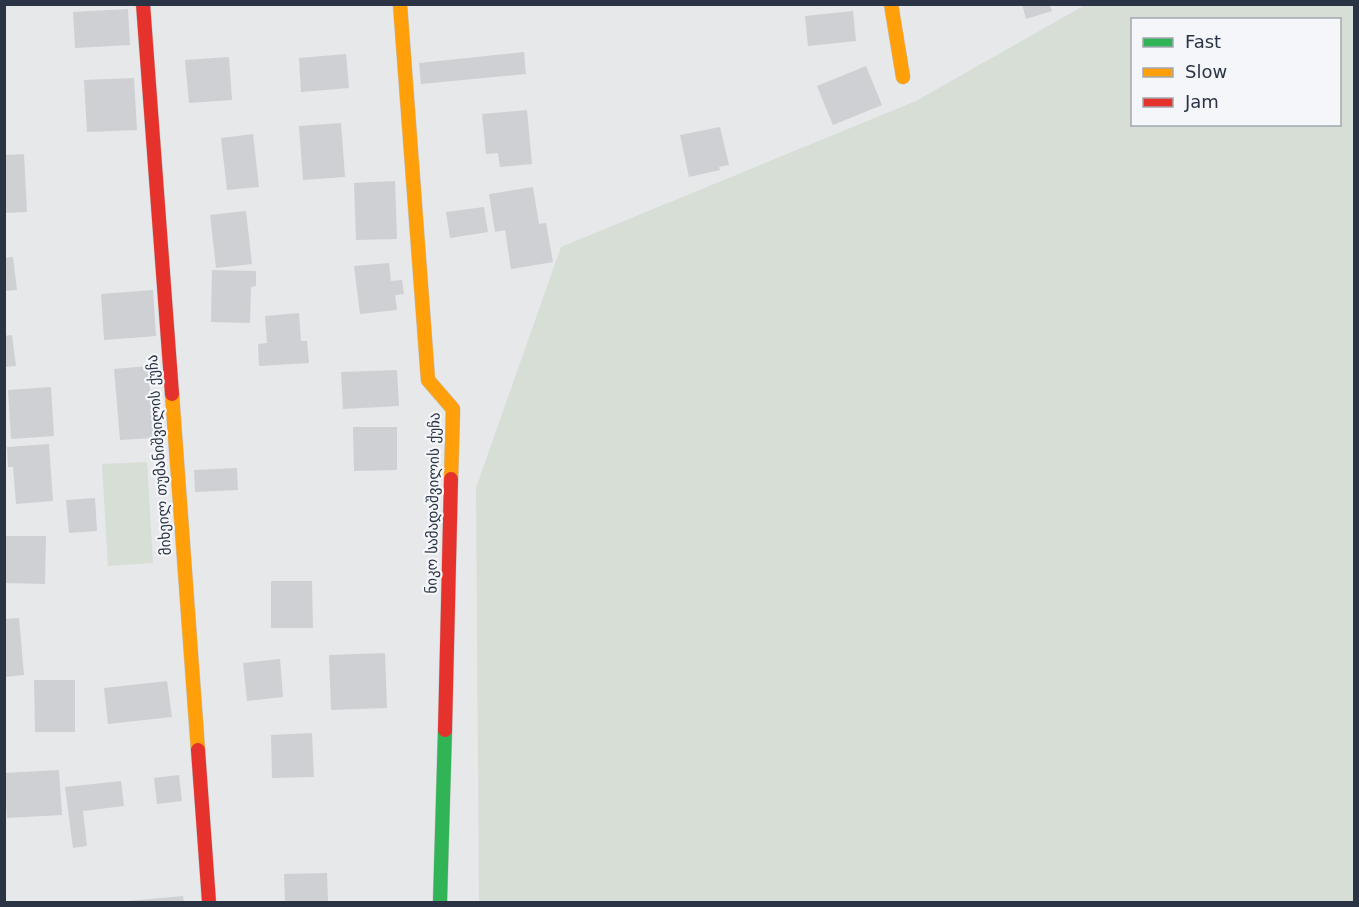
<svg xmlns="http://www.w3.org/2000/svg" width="1359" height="907" viewBox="0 0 1359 907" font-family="'DejaVu Sans','Noto Sans Georgian',sans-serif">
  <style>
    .green { fill: #d6ded6; fill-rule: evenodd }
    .building { fill: #ced0d3 }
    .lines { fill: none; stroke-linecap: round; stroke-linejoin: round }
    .fast-casing { stroke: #c4c6c8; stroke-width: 15 }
    .slow-casing { stroke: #c4c6c8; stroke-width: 15 }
    .jam-casing { stroke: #c4c6c8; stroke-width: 15 }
    .fast { stroke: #30b455; stroke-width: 14 }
    .slow { stroke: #ff9f0a; stroke-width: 14 }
    .jam { stroke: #e5322d; stroke-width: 14 }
    .labels { text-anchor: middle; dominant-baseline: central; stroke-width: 4.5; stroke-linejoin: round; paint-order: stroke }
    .street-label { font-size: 15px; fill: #2b3445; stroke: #f4f6f9 }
  </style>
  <rect width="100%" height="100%" fill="#e6e8ea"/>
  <g class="green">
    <path d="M1085,5H1354V902H479L476,488L561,247L916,101ZM1132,20H1340V124H1132Z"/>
    <path d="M147,462L153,563L108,566L102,464Z"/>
  </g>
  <g class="building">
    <path d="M1022,4H1049L1052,11L1026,19Z"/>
    <path d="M128,9L130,45L75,48L73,12Z"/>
    <path d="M853,11L856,41L808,46L805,16Z"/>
    <path d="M524,52L526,74L421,84L419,63Z"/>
    <path d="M346,54L349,88L301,92L299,58Z"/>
    <path d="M229,57L232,100L189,103L185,60Z"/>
    <path d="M866,66L882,105L833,125L817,86Z"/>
    <path d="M134,78L137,130L87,132L84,80Z"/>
    <path d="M527,110L532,164L500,167L498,153L486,154L482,114Z"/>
    <path d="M341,123L345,177L303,180L299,126Z"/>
    <path d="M720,127L729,165L719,167L720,170L689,177L680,135Z"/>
    <path d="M253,134L259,187L227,190L221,138Z"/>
    <path d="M24,154L27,212L4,213V155Z"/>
    <path d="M395,181L397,239L356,240L354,183Z"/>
    <path d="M533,187L539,224L546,223L553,262L511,269L505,230L495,232L489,194Z"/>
    <path d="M484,207L488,232L450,238L446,212Z"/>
    <path d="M246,211L252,264L216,268L210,215Z"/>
    <path d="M13,257L17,290L4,291V258Z"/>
    <path d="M389,263L391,281L402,280L404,294L395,295L397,310L360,314L354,266Z"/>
    <path d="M212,270L256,271V286L251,287L250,323L211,322Z"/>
    <path d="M153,290L156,336L104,340L101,294Z"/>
    <path d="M299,313L301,341H307L309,363L259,366L258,344L267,343L265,316Z"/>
    <path d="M12,335L16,366L4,367V336Z"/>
    <path d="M148,366L154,438L120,440L114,369Z"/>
    <path d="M397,370L399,406L343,409L341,372Z"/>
    <path d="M51,387L54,436L11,439L8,390Z"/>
    <path d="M353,427H397V470L354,471Z"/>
    <path d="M49,444L53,501L16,504L13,467H8L7,447Z"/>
    <path d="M237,468L238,490L195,492L194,470Z"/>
    <path d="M95,498L97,531L69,533L66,500Z"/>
    <path d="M4,536H46L45,584L4,583Z"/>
    <path d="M271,581H312L313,628H271Z"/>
    <path d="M19,618L24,675L4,677V619Z"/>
    <path d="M385,653L387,708L331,710L329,655Z"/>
    <path d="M280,659L283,697L247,701L243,663Z"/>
    <path d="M34,680H75V732H35Z"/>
    <path d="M167,681L172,717L108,724L104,688Z"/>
    <path d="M312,733L314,777L272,778L271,735Z"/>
    <path d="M59,770L62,815L7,818L4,773Z"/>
    <path d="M179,775L182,801L157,804L154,778Z"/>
    <path d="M121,781L124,806L83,811L87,846L73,848L65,787Z"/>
    <path d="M327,873L328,902H285L284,874Z"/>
    <path d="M183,896L184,902H128V901Z"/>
  </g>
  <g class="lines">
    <defs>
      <path id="fast" d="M440,902L445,730"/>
      <g id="slow">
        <path d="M400,4L428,380L453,409L451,479"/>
        <path d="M891,4L903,77"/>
        <path d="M172,394L198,750"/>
      </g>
      <g id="jam">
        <path d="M143,4L172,394"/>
        <path d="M445,730L451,479"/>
        <path d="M198,750L209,902"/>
      </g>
    </defs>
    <use href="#fast" class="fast-casing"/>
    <use href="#slow" class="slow-casing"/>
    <use href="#jam" class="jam-casing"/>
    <use href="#fast" class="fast"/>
    <use href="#slow" class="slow"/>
    <use href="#jam" class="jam"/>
  </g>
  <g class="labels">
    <g class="street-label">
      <text transform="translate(159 455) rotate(-94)">მიხეილ თუმანიშვილის ქუჩა</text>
      <text transform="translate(433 503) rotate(-89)">ნიკო სამადაშვილის ქუჩა</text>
    </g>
  </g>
  <rect width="1359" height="907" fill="none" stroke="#2b3445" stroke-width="12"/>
  <rect x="1131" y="18" width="210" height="108" fill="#f4f6f9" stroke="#a4a8b1" stroke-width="1.5"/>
  <rect x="1143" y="38" width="30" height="9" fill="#30b455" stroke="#a4a8b1" stroke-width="1.5"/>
  <text x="1185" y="48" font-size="18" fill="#2b3445">Fast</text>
  <rect x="1143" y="68" width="30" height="9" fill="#ff9f0a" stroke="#a4a8b1" stroke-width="1.5"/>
  <text x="1185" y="78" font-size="18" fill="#2b3445">Slow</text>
  <rect x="1143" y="98" width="30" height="9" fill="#e5322d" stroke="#a4a8b1" stroke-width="1.5"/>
  <text x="1185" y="108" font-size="18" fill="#2b3445">Jam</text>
</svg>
